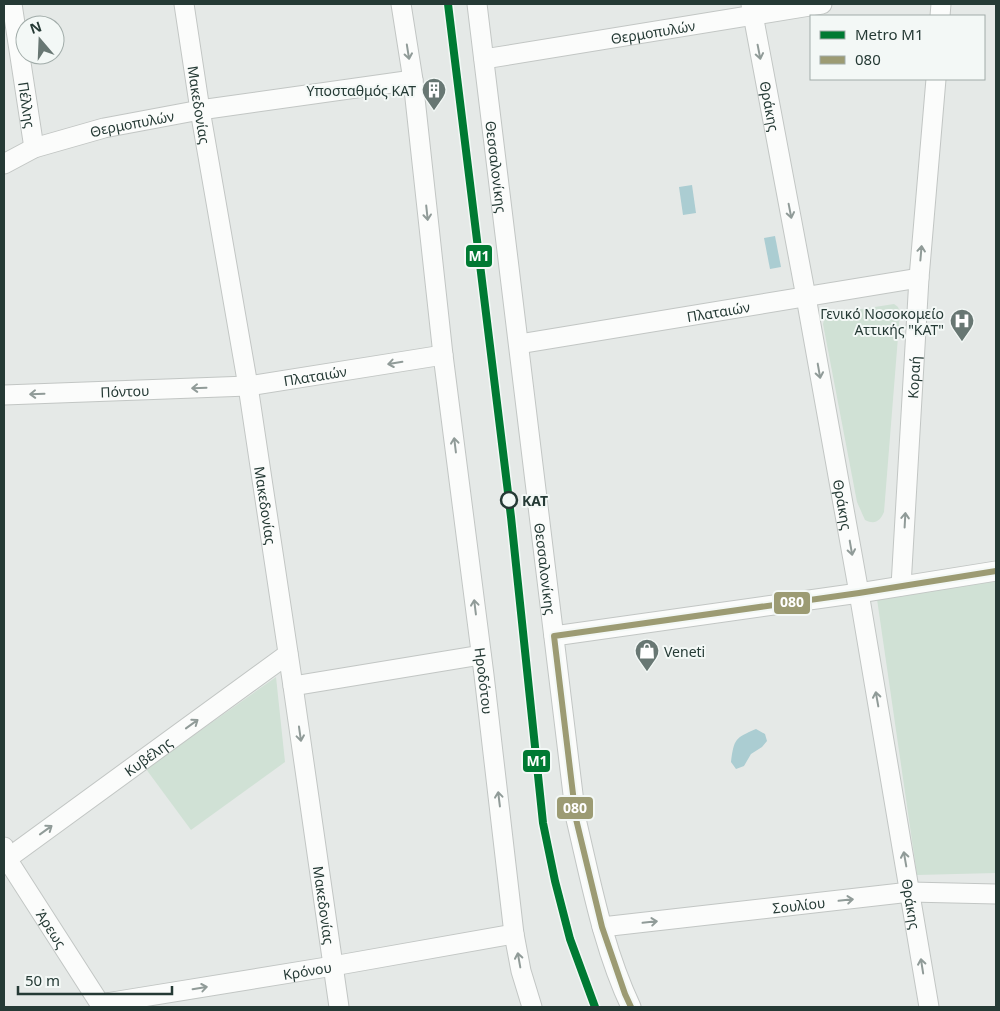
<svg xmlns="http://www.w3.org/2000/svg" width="1000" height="1011" viewBox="0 0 1000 1011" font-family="'Noto Sans',sans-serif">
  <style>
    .green { fill: #d0e1d5 }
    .water { fill: #abcdd2 }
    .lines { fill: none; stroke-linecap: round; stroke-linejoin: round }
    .minor-casing { stroke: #c2c6c4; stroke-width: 21 }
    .minor { stroke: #fbfcfb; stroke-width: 19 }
    .bus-1-casing { stroke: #f3f8f6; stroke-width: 10 }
    .bus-1 { stroke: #9c9b73; stroke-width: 6 }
    .metro-1-casing { stroke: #f3f8f6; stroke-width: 11 }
    .metro-1 { stroke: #007a33; stroke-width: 8 }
    .oneway { stroke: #909b98 }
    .stop-dot { fill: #f3f8f6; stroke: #253a35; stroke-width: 2.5 }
    .labels { text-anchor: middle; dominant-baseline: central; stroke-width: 4; stroke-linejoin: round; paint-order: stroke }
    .street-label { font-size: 14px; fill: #253a35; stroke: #f3f8f6 }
    .poi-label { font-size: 14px; fill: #253a35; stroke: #f3f8f6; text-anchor: end }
    .stop-label { font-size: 14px; font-weight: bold; fill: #253a35; stroke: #f3f8f6; text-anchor: start }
    .line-badge { stroke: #f3f8f6; stroke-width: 2 }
    .badge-label { font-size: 14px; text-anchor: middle; font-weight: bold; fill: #fff }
  </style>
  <rect width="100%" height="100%" fill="#e5e9e7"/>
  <g class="green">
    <path d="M894,304L898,307L900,312L884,512C880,521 875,525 865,520L857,502L823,324C824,317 829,315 836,313Z"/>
    <path d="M996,581V873L917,875L877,599Z"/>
    <path d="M276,677L285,762L191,830L146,769Z"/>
  </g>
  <g class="water">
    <path d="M692,185L696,213L683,215L679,187Z"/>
    <path d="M775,236L781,267L770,269L764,238Z"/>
    <path d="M756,729L765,734L767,741L762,747L751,754L744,766L736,769L731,762C734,739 735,738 756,729Z"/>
  </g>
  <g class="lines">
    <defs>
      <g id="minor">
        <path id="s1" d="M12,4L34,148"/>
        <path id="s2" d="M184,4L200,110L248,386L293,686L339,1007"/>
        <path id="s3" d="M401,4L413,80L443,355L484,675L514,934L521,971L532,1007"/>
        <path id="s4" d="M477,4L576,819C591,882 603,948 631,1007"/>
        <path id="s5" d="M751,4L806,297L859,593L929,1007"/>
        <path d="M940,16L941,4"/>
        <path id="s6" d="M484,59L822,4"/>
        <path id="s7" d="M4,164L34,148L104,128L200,110L413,80"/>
        <path id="s8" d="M519,344L919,278"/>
        <path id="s9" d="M4,395L248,386L443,355"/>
        <path id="s10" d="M901,586L919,278L936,79"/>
        <path d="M554,636L859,593L996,571"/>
        <path d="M293,686L481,655"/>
        <path id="s11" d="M4,847L7,859L102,1007"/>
        <path id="s12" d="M4,861L288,654"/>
        <path id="s13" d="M602,927L910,892L996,894"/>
        <path id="s14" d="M100,1004L333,966L514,934"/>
      </g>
    </defs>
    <use href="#minor" class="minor-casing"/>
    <use href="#minor" class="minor"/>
    <defs>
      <path id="bus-1" d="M631,1007L625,994L602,927L576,819L554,636L859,593L996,571"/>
    </defs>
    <use href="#bus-1" class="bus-1-casing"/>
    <use href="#bus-1" class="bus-1"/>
    <defs>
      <path id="metro-1" d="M448,4L511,517L543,823L555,881L570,939L595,1007"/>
    </defs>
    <use href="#metro-1" class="metro-1-casing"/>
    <use href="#metro-1" class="metro-1"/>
  </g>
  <defs><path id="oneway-shaft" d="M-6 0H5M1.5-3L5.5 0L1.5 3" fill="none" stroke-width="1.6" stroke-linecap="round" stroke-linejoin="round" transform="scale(1.25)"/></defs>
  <g class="oneway">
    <use href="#oneway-shaft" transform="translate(408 52) rotate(81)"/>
    <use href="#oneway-shaft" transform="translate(759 52) rotate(79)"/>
    <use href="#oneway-shaft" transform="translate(790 211) rotate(79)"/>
    <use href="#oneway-shaft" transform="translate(427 213) rotate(84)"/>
    <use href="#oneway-shaft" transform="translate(921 253) rotate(-85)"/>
    <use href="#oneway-shaft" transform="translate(395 363) rotate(171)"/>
    <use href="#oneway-shaft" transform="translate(819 371) rotate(80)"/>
    <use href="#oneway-shaft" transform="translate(199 388) rotate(178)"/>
    <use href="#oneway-shaft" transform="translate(37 394) rotate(178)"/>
    <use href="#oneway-shaft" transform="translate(455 445) rotate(-97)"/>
    <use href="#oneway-shaft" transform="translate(905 520) rotate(-87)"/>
    <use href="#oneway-shaft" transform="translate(851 548) rotate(80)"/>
    <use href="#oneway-shaft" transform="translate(475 607) rotate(-97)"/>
    <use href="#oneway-shaft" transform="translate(877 699) rotate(-100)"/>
    <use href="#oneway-shaft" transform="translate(192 724) rotate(-36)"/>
    <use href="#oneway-shaft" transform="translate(300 734) rotate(82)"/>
    <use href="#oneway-shaft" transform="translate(499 799) rotate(-97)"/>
    <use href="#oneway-shaft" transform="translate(46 830) rotate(-36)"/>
    <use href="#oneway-shaft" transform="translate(905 859) rotate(-100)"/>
    <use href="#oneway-shaft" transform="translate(846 900) rotate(-6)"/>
    <use href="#oneway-shaft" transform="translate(650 922) rotate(-6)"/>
    <use href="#oneway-shaft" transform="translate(519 960) rotate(-100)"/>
    <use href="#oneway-shaft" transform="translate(922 966) rotate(-99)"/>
    <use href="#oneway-shaft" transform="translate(200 988) rotate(-9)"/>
  </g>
  <defs>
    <symbol id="building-pin" viewBox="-11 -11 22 30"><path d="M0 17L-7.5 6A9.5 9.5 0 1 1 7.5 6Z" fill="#687773" stroke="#f3f8f6"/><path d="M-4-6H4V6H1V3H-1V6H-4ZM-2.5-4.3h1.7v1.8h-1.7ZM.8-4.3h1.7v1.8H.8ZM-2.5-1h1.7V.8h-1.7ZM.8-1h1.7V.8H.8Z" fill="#fff"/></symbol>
    <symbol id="hospital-pin" viewBox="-11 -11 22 30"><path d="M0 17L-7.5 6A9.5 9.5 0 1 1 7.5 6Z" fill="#687773" stroke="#f3f8f6"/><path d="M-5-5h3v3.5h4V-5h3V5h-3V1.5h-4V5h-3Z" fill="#fff"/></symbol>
    <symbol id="shop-pin" viewBox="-11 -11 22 30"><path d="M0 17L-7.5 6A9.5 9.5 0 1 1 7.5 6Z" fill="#687773" stroke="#f3f8f6"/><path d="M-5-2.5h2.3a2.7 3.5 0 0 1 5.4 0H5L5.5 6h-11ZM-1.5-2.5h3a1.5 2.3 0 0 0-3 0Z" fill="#fff"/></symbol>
  </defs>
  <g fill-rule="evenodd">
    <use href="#building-pin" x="420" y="76" width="28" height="38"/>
    <use href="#hospital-pin" x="948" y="307" width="28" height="38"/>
    <use href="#shop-pin" x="633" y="637" width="28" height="38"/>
  </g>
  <circle class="stop-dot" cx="509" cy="500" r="8"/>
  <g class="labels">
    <g class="street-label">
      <text stroke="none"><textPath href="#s6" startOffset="171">Θερμοπυλών</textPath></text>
      <text stroke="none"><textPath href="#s1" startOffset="102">Πέλλης</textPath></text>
      <text stroke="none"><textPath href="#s2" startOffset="102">Μακεδονίας</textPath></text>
      <text stroke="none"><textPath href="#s5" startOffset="104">Θράκης</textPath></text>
      <text stroke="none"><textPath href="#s7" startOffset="135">Θερμοπυλών</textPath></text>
      <text stroke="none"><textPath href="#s4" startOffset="164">Θεσσαλονίκης</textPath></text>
      <text stroke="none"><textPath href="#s8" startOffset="202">Πλαταιών</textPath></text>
      <text stroke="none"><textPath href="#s9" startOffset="312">Πλαταιών</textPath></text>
      <text stroke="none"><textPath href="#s10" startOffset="209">Κοραή</textPath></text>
      <text stroke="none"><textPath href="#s9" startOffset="121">Πόντου</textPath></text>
      <text stroke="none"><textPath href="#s2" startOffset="508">Μακεδονίας</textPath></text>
      <text stroke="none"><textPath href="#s5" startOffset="509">Θράκης</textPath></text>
      <text stroke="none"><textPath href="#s4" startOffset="569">Θεσσαλονίκης</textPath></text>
      <text stroke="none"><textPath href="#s3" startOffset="682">Ηροδότου</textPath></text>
      <text stroke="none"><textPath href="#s12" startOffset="178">Κυβέλης</textPath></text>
      <text stroke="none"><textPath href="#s5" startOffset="914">Θράκης</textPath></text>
      <text stroke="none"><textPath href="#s13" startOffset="198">Σουλίου</textPath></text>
      <text stroke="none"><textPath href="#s2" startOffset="912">Μακεδονίας</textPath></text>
      <text stroke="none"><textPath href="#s11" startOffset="95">Άρεως</textPath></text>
      <text stroke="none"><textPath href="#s14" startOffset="210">Κρόνου</textPath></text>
    </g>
    <g class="poi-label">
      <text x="416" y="90">Υποσταθμός ΚΑΤ</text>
      <text x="944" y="313">Γενικό Νοσοκομείο<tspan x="944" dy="16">Αττικής "ΚΑΤ"</tspan></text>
      <text x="664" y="651" text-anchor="start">Veneti</text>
    </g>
    <g class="stop-label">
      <text x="522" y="500">KAT</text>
    </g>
  </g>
  <g class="line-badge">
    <rect x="465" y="244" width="28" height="24" rx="5" fill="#007a33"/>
    <rect x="773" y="591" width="38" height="24" rx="5" fill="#9c9b73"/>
    <rect x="522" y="749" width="29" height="24" rx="5" fill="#007a33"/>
    <rect x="556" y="796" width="38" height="24" rx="5" fill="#9c9b73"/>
  </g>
  <g class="badge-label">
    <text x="479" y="261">Μ1</text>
    <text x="792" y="607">080</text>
    <text x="537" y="766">Μ1</text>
    <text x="575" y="813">080</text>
  </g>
  <rect width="1000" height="1011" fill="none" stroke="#253a35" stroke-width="10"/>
  <rect x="810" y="15" width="175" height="65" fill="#f3f8f6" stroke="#a1aca9"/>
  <rect x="820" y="31" width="25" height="8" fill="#007a33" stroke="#a1aca9"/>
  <text x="855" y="40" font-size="15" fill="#253a35">Metro Μ1</text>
  <rect x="820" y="56" width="25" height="8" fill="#9c9b73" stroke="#a1aca9"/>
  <text x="855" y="65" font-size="15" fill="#253a35">080</text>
  <g transform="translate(40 40) rotate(341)"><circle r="24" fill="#f3f8f6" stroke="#a1aca9"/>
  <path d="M0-4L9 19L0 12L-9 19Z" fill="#687773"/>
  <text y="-8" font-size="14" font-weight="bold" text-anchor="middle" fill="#253a35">N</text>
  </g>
  <path d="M18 986v8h154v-8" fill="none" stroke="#253a35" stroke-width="2.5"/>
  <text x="25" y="986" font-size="15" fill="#253a35" stroke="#f3f8f6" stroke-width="4" paint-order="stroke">50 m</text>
</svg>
